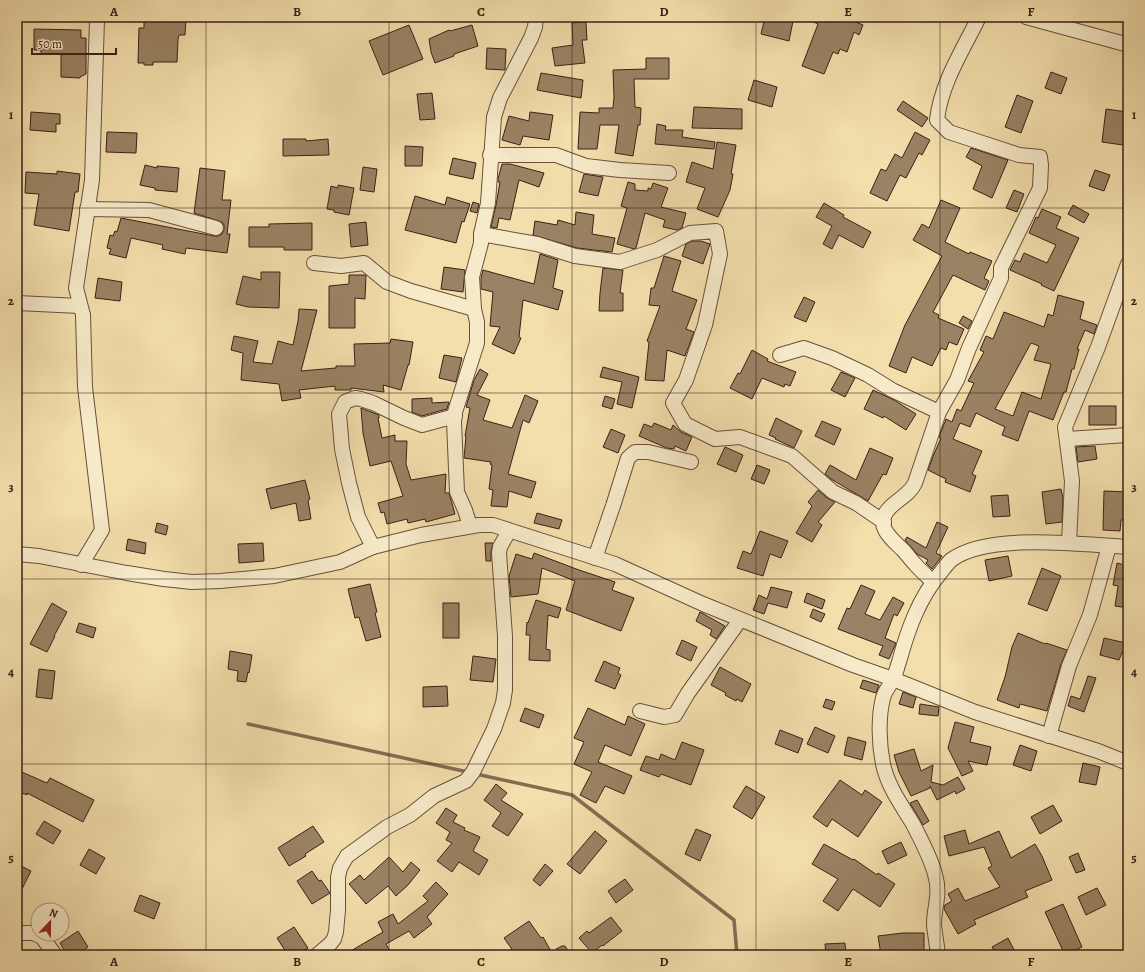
<svg xmlns="http://www.w3.org/2000/svg" width="1145" height="972" viewBox="0 0 1145 972" font-family="Alegreya,serif">
  <style>
    .lines { fill: none; stroke-linecap: round; stroke-linejoin: round }
    .stream { stroke: #836c52; stroke-width: 3.5 }
    .building { fill: #9a8364; stroke: #392017; fill-rule: evenodd }
    .street-casing { stroke: #68503c; stroke-width: 16 }
    .street { stroke: #f7eac9; stroke-width: 14 }
    .grid { fill: none; stroke: #392017; stroke-width: 1; stroke-opacity: 0.55 }
    .neatline { fill: none; stroke: #392017; stroke-width: 1.5 }
    .grid-label { font-size: 13px; text-anchor: middle; font-weight: bold; fill: #392017 }
  </style>
  <rect width="100%" height="100%" fill="#f3dfac"/>
  <filter id="stains"><feTurbulence type="fractalNoise" baseFrequency=".005" numOctaves="4"/><feColorMatrix values="0 0 0 0 .2 0 0 0 0 .09 0 0 0 0 .02 0 0 0 .5 -.17"/></filter>
  <radialGradient id="worn" r=".72"><stop offset=".6" stop-color="#630" stop-opacity="0"/><stop offset="1" stop-color="#630" stop-opacity=".3"/></radialGradient>
  <g class="lines">
    <g class="stream">
      <path d="M248,724L468,772"/>
      <path d="M476,774L572,795L734,920L737,955"/>
    </g>
  </g>
  <g class="building">
    <path d="M164,17H186L185,35H179L178,39L177,62H153V65H144V63H138L139,28H144V20H164Z"/>
    <path d="M765,17H775L793,21L789,41L761,34Z"/>
    <path d="M802,17H844L863,25L859,35L854,32L847,52L840,49L838,54L833,52L824,74L802,66L818,24Z"/>
    <path d="M586,22L587,40H582L585,63L555,66L552,48L573,45L572,23Z"/>
    <path d="M409,25L423,59L383,75L369,41Z"/>
    <path d="M472,25L478,46L454,54V56L435,63L431,52L429,39L449,30L450,31Z"/>
    <path d="M34,29L81,30V38H86V74L80,77V78L61,77V54H41V50H34Z"/>
    <path d="M487,48L506,49L505,70L486,69Z"/>
    <path d="M646,58H669V79H634L635,107L641,108L640,125H638L633,156L615,153L619,125H600L597,149H578L580,112L599,113V108H613L614,97L613,70L646,69Z"/>
    <path d="M1051,72L1067,78L1061,94L1045,88Z"/>
    <path d="M541,73L583,80L581,98L537,90Z"/>
    <path d="M754,80L777,87L772,107L748,100Z"/>
    <path d="M432,93L435,119L420,120L417,94Z"/>
    <path d="M1017,95L1033,101L1021,133L1005,127Z"/>
    <path d="M903,101L928,118L922,127L897,110Z"/>
    <path d="M694,107L742,109V129L692,128Z"/>
    <path d="M1106,109L1127,112L1123,145L1102,142Z"/>
    <path d="M31,112L60,114V124H56V132L30,130Z"/>
    <path d="M530,112L553,115L549,140L523,136L520,145L502,140L509,116L529,121Z"/>
    <path d="M657,124L666,126L665,130H683L682,137L715,142L714,149L655,144Z"/>
    <path d="M107,132L137,133L136,153L106,152Z"/>
    <path d="M915,132L930,140L922,155L919,153L906,178L900,175L887,201L870,193L881,169L886,171L895,154L902,158Z"/>
    <path d="M283,139H306V141L328,139L329,155L283,156Z"/>
    <path d="M717,142L736,145L731,174H733L730,190L718,217L697,209L705,188L686,182L692,162L713,169Z"/>
    <path d="M405,146L423,147L422,166H405Z"/>
    <path d="M971,148L1008,160L992,198L973,189L982,166L966,157Z"/>
    <path d="M453,158L476,163L473,179L449,174Z"/>
    <path d="M502,164H510L544,173L539,187L519,180L510,220L499,218L497,228L491,227L496,205L500,182H498V179Z"/>
    <path d="M145,165L157,168V166L179,168L177,192L155,190V188L140,185Z"/>
    <path d="M363,167L377,169L374,192L360,190Z"/>
    <path d="M200,168L225,171L222,200H231L227,234H230L227,253L186,248L185,254L162,249L163,245L131,238L126,258L109,254L111,249L107,248L110,235L113,236L115,231L117,232L121,218L214,236H218L222,234L224,230V225L222,222L194,213Z"/>
    <path d="M1095,170L1110,175L1104,191L1089,186Z"/>
    <path d="M57,171L80,174L78,192H75L69,231L34,225L39,194L25,193L26,172L57,174Z"/>
    <path d="M584,174L603,177L598,196L579,192Z"/>
    <path d="M628,182L635,184V190L648,191V188L651,189L653,183L668,188L661,207L686,213L682,228L677,230L663,227L665,220L645,213L636,248L634,249L617,244L627,208L621,206Z"/>
    <path d="M338,185L354,188L349,215L334,212V210L327,209L331,186L338,188Z"/>
    <path d="M1014,190L1024,194L1017,212L1006,208Z"/>
    <path d="M415,196L445,205L447,197L470,204L464,222L462,221L456,243L405,230Z"/>
    <path d="M941,200L960,208L945,242L969,254L970,252L992,261L984,278L989,281L985,290L953,275L933,312L939,315L938,318L964,329L957,345L949,342L946,350L941,348L932,366L912,357L906,373L889,366L905,325L942,256L913,240L922,224L929,228Z"/>
    <path d="M473,202L479,204L477,213L470,211Z"/>
    <path d="M824,203L844,215L843,217L871,232L863,248L839,235L832,249L823,244L832,226L816,217Z"/>
    <path d="M1073,205L1089,214L1084,223L1068,214Z"/>
    <path d="M1042,209L1061,217L1056,228L1079,238L1054,291L1041,285L1042,284L1010,270L1015,260L1020,262L1024,253L1047,263L1056,245L1029,233L1036,217L1038,218Z"/>
    <path d="M576,212L594,215L592,234L615,238L612,252L577,248L533,235L535,221L557,225L558,220L575,225Z"/>
    <path d="M366,222L368,245L351,247L349,224Z"/>
    <path d="M312,223V250H284V247H249V227H269V224Z"/>
    <path d="M692,241H701L710,244L703,264L682,256L686,244Z"/>
    <path d="M540,254L558,260L553,288L563,291L558,310L523,300L519,337L521,338L514,354L492,344L500,327L490,326L493,292L481,289V278L483,270L534,284Z"/>
    <path d="M664,256L681,261L672,291L697,300L686,329L694,332L685,356L667,350L664,381L645,380L649,342L647,341L660,306L649,305L651,288H654Z"/>
    <path d="M444,267L465,270L463,292L441,289Z"/>
    <path d="M603,268L623,270L620,293H623V311H599L600,293Z"/>
    <path d="M261,272H280L279,308L248,307L236,304L243,276L261,280Z"/>
    <path d="M349,275H366L365,299L355,298V328H329V286L349,284Z"/>
    <path d="M98,278L122,282L120,301L95,298Z"/>
    <path d="M1058,295L1084,302L1080,319L1097,325L1094,334L1085,330L1077,349H1079L1074,369H1072L1066,392H1064L1053,420L1029,411L1018,441L1002,435L1005,427L976,413L970,427L960,423L953,439L982,451L972,474L976,476L970,492L945,482L946,479L928,470L934,454L941,438L939,437L946,419L952,422L957,409L961,411L974,383L968,381L984,352L980,350L986,336L993,339L1004,312L1044,327L1048,314L1053,316ZM1031,343L1039,346L1034,360L1051,364L1041,399L1022,392L1013,416L995,409Z"/>
    <path d="M804,297L815,302L806,322L794,317Z"/>
    <path d="M299,309L317,310L301,371L336,368V366H355L354,344L390,343L391,339L413,342L409,365H408L401,390L383,385L384,392L351,388V390H335V386L299,390L301,398L282,401L279,384L241,380L243,353L231,350L234,336L258,341L253,362L272,364L278,341L293,345L298,321Z"/>
    <path d="M963,316L972,321L968,329L959,323Z"/>
    <path d="M752,350L768,359L767,361L796,372L790,386L785,384L784,387L762,378L752,399L730,388L738,373L740,374Z"/>
    <path d="M444,355L462,358L456,382L439,378Z"/>
    <path d="M603,367L639,377L632,408L617,404L622,382L600,377Z"/>
    <path d="M480,369L488,374L477,395L490,400L483,420L512,428L525,395L538,401L529,423L523,420L508,474L536,482L531,498L509,491L507,507L491,506L493,490L489,489L492,465L490,464L491,462L464,458L466,436H465L470,408L466,407L474,380Z"/>
    <path d="M841,372L855,378L845,397L831,390Z"/>
    <path d="M873,390L894,400L916,414L906,430L884,416L883,418L864,409Z"/>
    <path d="M605,396L615,399L612,409L602,406Z"/>
    <path d="M432,398V403L449,402L447,409L422,416L412,412V399Z"/>
    <rect x="1089" y="406" width="27" height="19"/>
    <path d="M361,408L379,415V418H378L382,438L395,435V441H407L406,464L411,480L446,474L445,493H449L455,514L426,522L425,519L408,523L407,519L387,524L384,512L381,513L378,503L403,496L391,461L370,466L363,433Z"/>
    <path d="M776,418L802,431L794,448L775,439L776,438L769,435Z"/>
    <path d="M822,421L841,429L834,445L815,436Z"/>
    <path d="M654,423L671,430L673,425L681,432L692,437L686,451L675,446L674,449L667,448L639,436L644,424L652,427Z"/>
    <path d="M611,429L625,435L618,453L603,447Z"/>
    <path d="M1095,446L1097,459L1078,462L1076,447Z"/>
    <path d="M725,447L743,455L736,472L717,464Z"/>
    <path d="M870,448L893,458L886,475L883,474L868,501L831,479L825,474L830,465L856,480Z"/>
    <path d="M757,465L770,470L764,484L751,479Z"/>
    <path d="M305,480L310,499L308,500L311,519L299,521L296,503L271,509L266,489Z"/>
    <path d="M1061,489L1063,498L1062,522L1046,524L1042,492Z"/>
    <path d="M818,490L827,498L835,502L818,522L822,525L812,542L796,533L812,506L808,502Z"/>
    <path d="M1104,491L1128,492V519L1121,520L1120,531L1103,530Z"/>
    <path d="M1008,495L1010,516L993,517L991,496Z"/>
    <path d="M537,513L562,520L559,529L534,523Z"/>
    <path d="M937,522L948,527L936,553L942,556L932,569L926,563L928,560L917,554L905,540L907,537L926,548Z"/>
    <path d="M157,523L168,526L166,535L155,532Z"/>
    <path d="M760,531L788,541L781,558L770,554L763,576L737,568L743,551L751,554Z"/>
    <path d="M128,539L146,543L145,554L126,550Z"/>
    <path d="M263,543L264,561L239,563L238,544Z"/>
    <path d="M485,543H493L491,552V561H486Z"/>
    <path d="M534,553L579,570L615,582L612,590L634,598L621,631L566,610L575,581L542,568L538,594L511,597L509,576L516,554L532,559Z"/>
    <path d="M1008,556L1012,576L989,581L985,560Z"/>
    <path d="M1117,563L1128,566V608L1115,606L1118,586L1113,585Z"/>
    <path d="M1042,568L1061,576L1047,611L1028,604Z"/>
    <path d="M370,584L377,612L375,613L381,637L366,641L359,617L355,618L348,589Z"/>
    <path d="M861,585L875,591L865,614L880,620L893,597L904,603L897,616L894,614L885,638L896,643L889,659L879,655L883,646L838,629L847,608L850,609Z"/>
    <path d="M771,587L792,592L787,608L768,603L764,614L753,610L759,595L767,599Z"/>
    <path d="M807,593L825,600L822,609L804,602Z"/>
    <path d="M536,600L561,608L558,618L548,615L546,649L550,650V661L529,660L530,635H526L527,622L528,623Z"/>
    <path d="M52,603L67,612L54,636H55L47,652L30,644Z"/>
    <rect x="443" y="603" width="16" height="35"/>
    <path d="M813,609L825,614L821,622L810,617Z"/>
    <path d="M700,612L725,626L716,639L710,635L712,630L696,621Z"/>
    <path d="M79,623L96,628L93,638L76,632Z"/>
    <path d="M1018,633L1045,644L1046,643L1067,650L1061,664L1047,711L1020,704L1019,708L997,700L1005,677L1012,647Z"/>
    <path d="M1104,638L1126,643L1119,660L1100,655Z"/>
    <path d="M682,640L697,647L691,661L676,654Z"/>
    <path d="M230,651L252,655L249,673L248,672L246,682L237,681L238,671L228,669Z"/>
    <path d="M473,656L496,659L493,682L470,680Z"/>
    <path d="M604,661L620,668L618,673L621,675L615,689L595,681Z"/>
    <path d="M720,667L751,684L742,702L737,699L736,701L725,695L726,693L711,685Z"/>
    <path d="M39,669L55,671L52,699L36,697Z"/>
    <path d="M1088,676L1096,678L1084,712L1068,706L1071,696L1080,699Z"/>
    <path d="M863,680L879,685L876,693L860,688Z"/>
    <path d="M447,686L448,706L423,707V687Z"/>
    <path d="M903,692L916,697L913,708L899,704Z"/>
    <path d="M826,699L835,702L832,710L823,707Z"/>
    <path d="M920,704L939,707L938,716L919,714Z"/>
    <path d="M525,708L544,715L539,728L520,721Z"/>
    <path d="M588,708L625,725L628,716L645,724L631,756L605,745L598,762L632,776L624,794L605,786L596,803L580,795L592,772L574,764L584,742L574,738Z"/>
    <path d="M955,722L974,727L970,742L991,747L987,765L968,761L973,771L962,776L948,748Z"/>
    <path d="M815,727L835,736L828,753L807,744Z"/>
    <path d="M780,730L803,739L798,753L775,744Z"/>
    <path d="M848,737L866,742L862,760L844,755Z"/>
    <path d="M682,742L704,750L691,785L661,774L659,777L640,770L646,756L659,760L661,754L675,760Z"/>
    <path d="M1020,745L1037,751L1031,771L1013,765Z"/>
    <path d="M914,749L921,771L933,765L931,782L943,785L958,777L965,789L956,794L955,791L937,800L930,786V788L911,796L899,772L894,755Z"/>
    <path d="M1083,763L1100,767L1096,785L1079,782Z"/>
    <path d="M17,770L47,783L50,778L94,800L83,822L27,793V795L17,791Z"/>
    <path d="M840,780L862,795L865,790L882,802L858,837L832,819L827,827L813,817Z"/>
    <path d="M496,784L507,793L501,800L523,814L508,836L492,826L501,813L484,800Z"/>
    <path d="M746,786L765,797L752,819L733,807Z"/>
    <path d="M917,800L929,821L923,825L910,803Z"/>
    <path d="M1053,805L1062,821L1040,834L1031,817Z"/>
    <path d="M446,808L457,815L453,822L465,828L464,830L480,837L473,851L488,860L479,875L459,862L452,872L437,861L452,843L446,840L450,832L436,823Z"/>
    <path d="M44,821L61,831L53,844L36,834Z"/>
    <path d="M313,826L324,842L305,854L306,856L289,866L278,848Z"/>
    <path d="M696,829L711,835L700,861L685,854Z"/>
    <path d="M965,830L969,844L999,831L1011,858L1035,844L1042,856L1052,880L1025,891L1028,897L974,920L976,924L958,934L944,909L945,905L952,901L948,894L958,888L965,901L1000,887L988,868L992,866L984,847L949,856L944,836Z"/>
    <path d="M595,831L607,841L580,874L567,864Z"/>
    <path d="M901,842L907,855L888,864L882,851Z"/>
    <path d="M824,844L853,860L854,859L877,875L878,873L895,884L880,907L853,889L838,911L823,901L838,879L812,864Z"/>
    <path d="M89,849L105,858L96,874L80,865Z"/>
    <path d="M1078,853L1085,870L1076,873L1069,857Z"/>
    <path d="M389,857L403,872L411,862L420,870L408,885L396,896L388,886L366,904L349,884L360,875L364,880Z"/>
    <path d="M17,864L31,871L17,899Z"/>
    <path d="M545,864L553,871L540,886L533,880Z"/>
    <path d="M312,871L319,881L321,880L330,893L312,904L297,881Z"/>
    <path d="M625,879L633,890L616,903L608,891Z"/>
    <path d="M436,882L448,894L427,917L432,924L414,938L409,931L386,944L392,955H344L383,932L378,922L393,914L398,924L428,901L423,896Z"/>
    <path d="M1097,888L1106,905L1086,915L1078,897Z"/>
    <path d="M140,895L160,903L154,919L134,911Z"/>
    <path d="M1063,904L1082,947L1065,955L1045,912Z"/>
    <path d="M611,917L622,931L603,946L602,945L592,953L579,938L587,931L589,933Z"/>
    <path d="M529,921L541,938L543,937L553,955H516L504,938Z"/>
    <path d="M294,927L308,948L296,955H288L277,938Z"/>
    <path d="M78,931L88,947L76,955H67L60,943Z"/>
    <path d="M903,933H924V953H904V955H881L878,936Z"/>
    <path d="M1008,938L1015,952L1009,955H996L992,947Z"/>
    <path d="M845,943L846,955H826L825,944Z"/>
    <path d="M562,946H565L571,955H559L556,949Z"/>
  </g>
  <g class="lines">
    <defs>
      <g id="street">
        <path d="M1026,17L1125,44H1128"/>
        <path d="M490,155H556L586,166L620,170L669,173"/>
        <path d="M87,209L149,210L216,228"/>
        <path d="M481,234L537,244L575,256L620,262L657,250L690,233L716,231L720,254L705,325L686,380L673,403L685,424L715,439L740,437L792,456L833,492L856,503L884,522"/>
        <path d="M314,263L341,266L364,263L387,282L411,291L474,309"/>
        <path d="M17,303L80,306"/>
        <path d="M780,355L804,348L832,358L868,375L892,390L939,412"/>
        <path d="M1067,439L1128,435"/>
        <path d="M470,526L465,510L457,492L454,422L455,412L477,343V322L474,309L472,277L481,243V234L488,203L494,117L500,98L531,38L535,27L536,17"/>
        <path d="M1069,543L1072,481L1065,427L1098,347L1128,264"/>
        <path d="M373,547L358,517L349,483L342,449L339,414L345,402L355,398L361,399L373,403L404,418L422,425L455,416"/>
        <path d="M17,554L39,556L127,573L164,579L192,582L220,581L274,576L340,562L373,547L421,535L479,525H493L615,564L703,604L853,665L893,679L975,712L1098,751L1128,763"/>
        <path d="M595,558L613,506L628,458L635,452H648L691,462"/>
        <path d="M81,565L102,530L85,387L83,315L76,288L92,180L97,19L96,17"/>
        <path d="M933,582C927,576 920,570 915,564C911,560 907,554 903,550C893,540 875,527 887,511C895,500 909,496 915,483L939,412L957,380L969,348L1001,278V268L1040,188L1041,165L1040,157L1019,155L949,132L937,120C941,83 963,50 979,17"/>
        <path d="M640,711L664,717L675,715L688,693L740,620"/>
        <path d="M1049,736L1069,666L1090,615L1109,546"/>
        <path d="M17,933H33L42,937L55,955"/>
        <path d="M317,955L330,944L334,939L336,932L338,910V877L340,868L347,856L387,827L410,815L434,796L466,781L473,772L494,729L503,703L505,690V636L499,553L500,547L509,531L508,530"/>
        <path d="M938,955C937,945 935,935 934,925C934,905 941,896 935,874C930,856 921,840 913,824C901,804 888,787 883,764C879,744 878,718 883,698C885,690 890,686 893,679C896,674 897,667 899,662C908,629 919,598 941,572C944,568 948,563 951,560C988,532 1083,545 1128,547"/>
      </g>
    </defs>
    <use href="#street" class="street-casing"/>
    <use href="#street" class="street"/>
  </g>
  <path class="grid" d="M206,17V955M389,17V955M572,17V955M756,17V955M940,17V955M17,208H1128M17,393H1128M17,579H1128M17,764H1128"/>
  <rect width="1145" height="972" fill="none" stroke="#f3dfac" stroke-width="44"/>
  <g transform="translate(50 922) rotate(22)"><circle r="19" fill="#f7eac9" stroke="#ab9982"/>
  <path d="M0-3L7 15L0 10L-7 15Z" fill="#8f2418"/>
  <text y="-6" font-size="11" font-weight="bold" text-anchor="middle" fill="#392017">N</text>
  </g>
  <path d="M32 48v6h84v-6" fill="none" stroke="#392017" stroke-width="2"/>
  <text x="38" y="48" font-size="12" fill="#392017" stroke="#f7eac9" stroke-width="3" paint-order="stroke">50 m</text>
  <rect x="22" y="22" width="1101" height="928" class="neatline"/>
  <g class="grid-label">
    <text x="114" y="16">A</text>
    <text x="297" y="16">B</text>
    <text x="481" y="16">C</text>
    <text x="664" y="16">D</text>
    <text x="848" y="16">E</text>
    <text x="1031" y="16">F</text>
    <text x="11" y="119">1</text>
    <text x="1134" y="119">1</text>
    <text x="11" y="305">2</text>
    <text x="1134" y="305">2</text>
    <text x="11" y="491">3</text>
    <text x="1134" y="491">3</text>
    <text x="11" y="676">4</text>
    <text x="1134" y="676">4</text>
    <text x="11" y="862">5</text>
    <text x="1134" y="862">5</text>
    <text x="114" y="966">A</text>
    <text x="297" y="966">B</text>
    <text x="481" y="966">C</text>
    <text x="664" y="966">D</text>
    <text x="848" y="966">E</text>
    <text x="1031" y="966">F</text>
  </g>
  <rect width="100%" height="100%" filter="url(#stains)"/>
  <rect width="100%" height="100%" fill="url(#worn)"/>
</svg>
